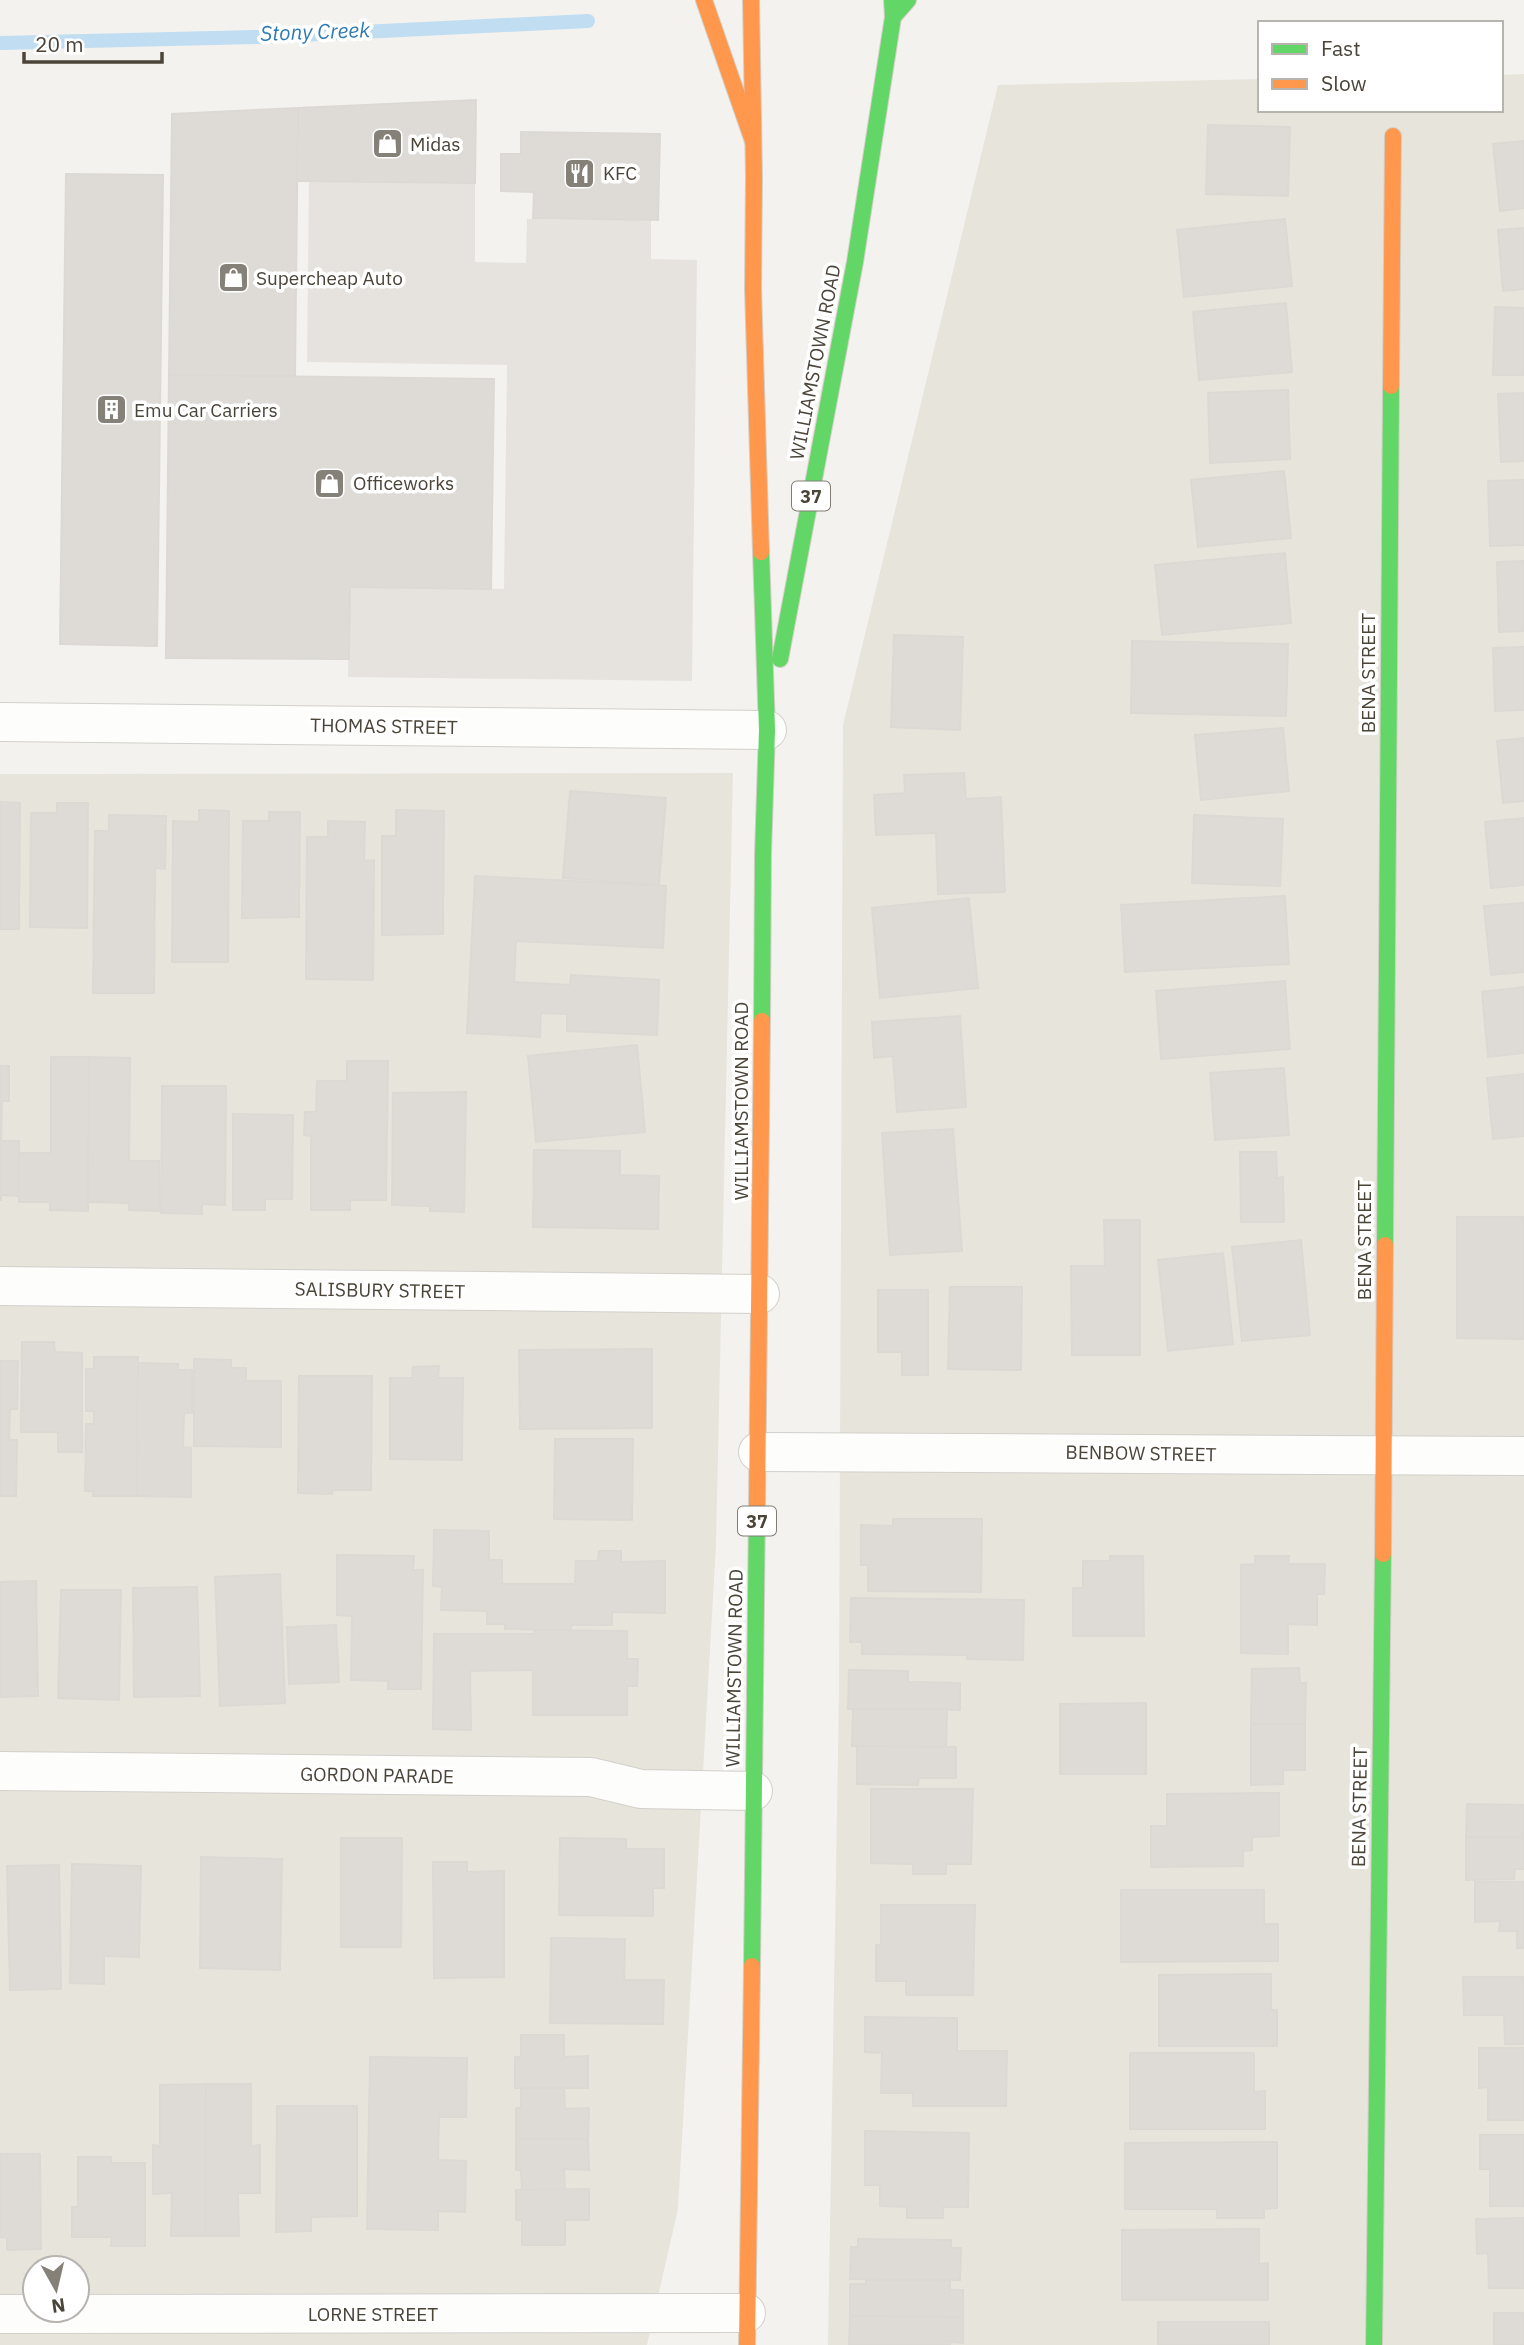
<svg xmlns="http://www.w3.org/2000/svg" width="1524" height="2345" viewBox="0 0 1524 2345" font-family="'IBM Plex Sans',sans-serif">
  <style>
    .residential { fill: #e7e4dc; fill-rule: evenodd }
    .parking { fill: #e6e3df }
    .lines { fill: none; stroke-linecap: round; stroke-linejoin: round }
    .stream { stroke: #c0ddf1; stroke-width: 14 }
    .building { fill: #dedbd6; stroke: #dcd9d4; stroke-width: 2 }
    .street-casing { stroke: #d2d0cb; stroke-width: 40 }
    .fast-casing { stroke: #d3cfc5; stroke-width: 18 }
    .slow-casing { stroke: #d3cfc5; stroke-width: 18 }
    .street { stroke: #fdfdfc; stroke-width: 38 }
    .fast { stroke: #63d668; stroke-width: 16 }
    .slow { stroke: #ff974d; stroke-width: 16 }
    .labels { text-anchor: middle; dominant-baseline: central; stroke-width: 7; stroke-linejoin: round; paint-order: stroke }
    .shield { fill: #fff; stroke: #817c74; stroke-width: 2 }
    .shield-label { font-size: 18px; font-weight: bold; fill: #4b4439 }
    .poi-label { font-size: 19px; fill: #4b4439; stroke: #fff; text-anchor: start }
    .street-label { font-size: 19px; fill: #4b4439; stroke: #fff }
    .water-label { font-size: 21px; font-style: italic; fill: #2e7ab2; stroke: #fff }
  </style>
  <rect width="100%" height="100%" fill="#f4f2ee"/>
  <g class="residential">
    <path d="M1524,74V2345H828L839,1691L843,725L998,85L1260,79V110H1501V75Z"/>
    <path d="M733,773L716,1545L678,2209L647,2345H0V774ZM35,2268H77V2310H35Z"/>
  </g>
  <path class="parking" d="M309,181L475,183V262L526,263L527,219L651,220V259L697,260L692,681L348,677L350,587L504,589L507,365L307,362Z"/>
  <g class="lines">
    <path class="stream" d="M0,43L259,37L588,21"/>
  </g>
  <g class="building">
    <path d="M476,100L475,183L297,181L298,108Z"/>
    <path d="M298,108L295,376L169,375L172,114Z"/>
    <path d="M1208,125L1290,127L1288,196L1206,194Z"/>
    <path d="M521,132L660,134L658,220L533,218L534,192L501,191V154H521Z"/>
    <path d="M1524,141V208L1500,211L1493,144Z"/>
    <path d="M66,174L163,175L157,646L60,644Z"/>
    <path d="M1285,219L1292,286L1184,297L1177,230Z"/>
    <path d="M1524,228V289L1503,291L1498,230Z"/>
    <path d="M1286,303L1292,372L1199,380L1193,312Z"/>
    <path d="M1495,307L1524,308V375H1493Z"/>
    <path d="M169,375L494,379L491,589L350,587L349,659L166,658Z"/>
    <path d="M1288,390L1290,459L1210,463L1208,393Z"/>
    <path d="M1524,393V461L1501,462L1498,394Z"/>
    <path d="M1284,471L1291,538L1198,547L1191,480Z"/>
    <path d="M1524,480V545L1490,546L1488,481Z"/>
    <path d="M1285,553L1291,623L1162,635L1155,565Z"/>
    <path d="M1524,561V631L1499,632L1497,562Z"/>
    <path d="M894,635L963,637L960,730L891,727Z"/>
    <path d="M1132,641L1288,644L1286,716L1131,713Z"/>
    <path d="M1524,647V710L1495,711L1493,648Z"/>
    <path d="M1283,728L1289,791L1201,800L1195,735Z"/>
    <path d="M1524,738V801L1503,803L1497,741Z"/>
    <path d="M964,773L966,799L1001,797L1005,892L938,894L936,833L876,835L874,795L905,793L904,775Z"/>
    <path d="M570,791L666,798L659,885L563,878Z"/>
    <path d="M0,802L20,803L19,929H0Z"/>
    <path d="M57,803H88L87,928L30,927L31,813H57Z"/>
    <path d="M199,810L229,811L228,962H172L173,821L199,822Z"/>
    <path d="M396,810L444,811L443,934L382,935V836H396Z"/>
    <path d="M269,812H300L299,917L242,918L243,821H269Z"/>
    <path d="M109,815L166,816L165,869L155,868L154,993H93L95,831H109Z"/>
    <path d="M1194,815L1283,819L1280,886L1192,883Z"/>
    <path d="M1524,818V885L1491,888L1485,822Z"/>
    <path d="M328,821L365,822L364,861L374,860L373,980L306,979L307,837H328Z"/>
    <path d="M475,876L666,886L663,948L516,941L514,982L570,985L571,975L659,980L657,1035L567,1031V1014L541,1013L540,1037L467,1033Z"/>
    <path d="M1285,896L1289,964L1125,972L1121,905Z"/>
    <path d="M969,898L978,988L880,998L872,908Z"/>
    <path d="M1524,903V972L1491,975L1484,906Z"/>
    <path d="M1285,981L1290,1049L1161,1059L1156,991Z"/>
    <path d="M1524,987V1053L1488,1057L1482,992Z"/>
    <path d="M960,1016L966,1107L897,1112L893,1056L874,1058L872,1022Z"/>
    <path d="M637,1045L645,1132L536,1142L528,1056Z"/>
    <path d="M51,1057H89L88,1211L50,1210V1202H19V1153H51Z"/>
    <path d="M89,1057L130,1058L129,1161H159V1211L129,1210V1203L88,1202Z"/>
    <path d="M347,1061H388L386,1200H350V1210H311V1136L304,1135L305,1112H316L317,1081H347Z"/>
    <path d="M0,1066H9V1101H2L1,1141H19V1196L1,1195V1200H0Z"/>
    <path d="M1284,1068L1289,1135L1215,1140L1210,1073Z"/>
    <path d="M1524,1074V1136L1493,1139L1487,1078Z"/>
    <path d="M162,1086H226L225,1205L202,1204V1214L161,1213Z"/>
    <path d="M466,1092L464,1212L430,1211V1206L392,1205L393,1093Z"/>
    <path d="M233,1114L293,1115L292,1199H265V1210H233Z"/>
    <path d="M953,1129L962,1251L890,1255L882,1133Z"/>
    <path d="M534,1150L620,1151V1175L659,1176L658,1229L533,1227Z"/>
    <path d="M1240,1152H1276L1277,1178L1283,1177L1284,1222H1241Z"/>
    <path d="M1457,1217H1524V1339L1457,1338Z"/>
    <path d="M1104,1220H1140V1355H1072L1071,1266H1105Z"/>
    <path d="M1301,1240L1310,1335L1242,1341L1232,1247Z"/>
    <path d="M1223,1253L1233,1344L1168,1351L1158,1260Z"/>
    <path d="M950,1287H1022L1021,1370L948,1369Z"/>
    <path d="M878,1290H928V1375H902V1352H878Z"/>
    <path d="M22,1342H54L55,1352L82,1353V1452H58V1432H21Z"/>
    <path d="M652,1349V1428L520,1429L519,1350Z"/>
    <path d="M94,1357H138L137,1496H93V1491H85L86,1424H94V1411H86V1369H94Z"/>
    <path d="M194,1359L231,1360V1368H246V1381H281V1447L194,1446Z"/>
    <path d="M0,1361H18L17,1409H10L9,1440H17L16,1496H0Z"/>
    <path d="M138,1363L178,1364V1370H192V1413H184L183,1447L191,1448V1497L137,1496Z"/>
    <path d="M439,1366L438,1378H463L462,1460L390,1459V1378H412L413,1367Z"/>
    <path d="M299,1376H372L371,1490H333L332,1494L298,1493Z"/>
    <path d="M555,1439H633L632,1520L554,1519Z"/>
    <path d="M893,1519H982L981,1592L868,1591V1565H861V1525L893,1526Z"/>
    <path d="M434,1530L489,1531V1560H502V1584H575L576,1561H598L599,1551H621V1562L665,1561V1613L612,1612V1625H571V1630L505,1629V1624H487V1611L441,1610L442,1587L433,1586Z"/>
    <path d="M337,1555L414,1556L413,1570H423L421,1689H388V1681L351,1680L352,1616L337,1615Z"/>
    <path d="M1110,1556H1143L1144,1636H1073V1588H1083V1561H1110Z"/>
    <path d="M1255,1556H1289L1288,1564H1325L1324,1594H1317V1625L1288,1624V1654L1241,1653V1565L1255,1564Z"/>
    <path d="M280,1574L285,1703L220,1706L215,1577Z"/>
    <path d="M36,1581L38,1696L0,1697V1582Z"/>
    <path d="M197,1587L200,1696L134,1697L133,1588Z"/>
    <path d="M61,1590H121L119,1700L58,1698Z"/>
    <path d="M851,1598L1024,1600L1023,1660L967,1659V1655L862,1654V1642H850Z"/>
    <path d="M336,1625L339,1682L289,1684L287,1627Z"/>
    <path d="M534,1630L627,1631V1659H638L637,1686H627V1715H533V1670L470,1671L471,1730L433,1729L434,1634H534Z"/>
    <path d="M1299,1668L1300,1683H1306L1305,1724H1251L1252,1669Z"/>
    <path d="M849,1670L908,1671V1682L960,1683V1710L848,1709Z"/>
    <path d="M1146,1703V1774H1060V1704Z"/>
    <path d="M853,1709H947L946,1748L852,1746Z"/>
    <path d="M1251,1724H1305V1770H1283V1784L1251,1785Z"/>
    <path d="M857,1746L956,1747V1778H919L918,1785L857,1784Z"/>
    <path d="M871,1789H973L971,1864H946V1874H913V1864L871,1863Z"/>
    <path d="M1279,1793V1836L1252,1837V1850L1243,1851V1866L1151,1867V1826H1167V1794Z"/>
    <path d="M1467,1804L1524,1805V1837H1466Z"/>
    <path d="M1466,1837H1524V1869H1515L1514,1879L1466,1880Z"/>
    <path d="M341,1838H402L401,1947H341Z"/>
    <path d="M560,1838L626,1839V1849H664V1888H653V1916L559,1915Z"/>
    <path d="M201,1857L282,1859L280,1970L200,1968Z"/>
    <path d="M433,1862H467V1872L504,1871V1977L434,1978Z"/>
    <path d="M72,1864L141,1866L139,1957L104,1956V1984L70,1983Z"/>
    <path d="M59,1865L61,1989L10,1990L7,1866Z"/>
    <path d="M1475,1882H1524V1948H1517V1931H1499L1500,1921L1475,1922Z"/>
    <path d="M1121,1890H1264V1924H1278V1961L1121,1962Z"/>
    <path d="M881,1905H975L973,1995H906V1981H876V1945H881Z"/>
    <path d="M551,1938L625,1939L624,1980H664L663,2024L550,2023Z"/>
    <path d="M1271,1974V2010H1277V2046H1159V1975Z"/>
    <path d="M1463,1977H1524V2044H1505L1504,2015H1464Z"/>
    <path d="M865,2017L957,2018V2051H1007L1006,2106H913V2093H881L882,2053L865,2052Z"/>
    <path d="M521,2035H564V2057L588,2056V2088H515V2057H521Z"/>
    <path d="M1479,2048H1524V2120H1488V2087L1479,2088Z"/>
    <path d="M1130,2053H1254V2092L1265,2091V2129H1130Z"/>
    <path d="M370,2057L467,2058L466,2117H439L438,2160L466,2161L465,2212L438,2211V2230L367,2229Z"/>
    <path d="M206,2084L205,2236H171L172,2193L153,2194V2145L160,2146V2085Z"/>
    <path d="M206,2084H251V2146L260,2145V2193H238L239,2236H205Z"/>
    <path d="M521,2088H564L565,2109L589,2108L588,2139H516V2108H521Z"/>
    <path d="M277,2106H357V2216L311,2217V2231L276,2232Z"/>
    <path d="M865,2131L969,2133L968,2207H943V2218H907V2207L880,2206V2185H865Z"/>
    <path d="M1480,2135H1524V2206H1490V2169H1480Z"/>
    <path d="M516,2139H588L589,2170L564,2169L565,2190H522L521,2170H516Z"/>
    <path d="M1277,2142V2208L1264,2209V2218H1217V2209H1125V2143Z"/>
    <path d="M0,2154H40L41,2249L7,2250V2238L0,2237Z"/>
    <path d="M78,2157H111V2163H145V2246H111L112,2237H72V2207H78Z"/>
    <path d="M589,2189V2220H565V2245H522V2220H516V2190Z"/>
    <path d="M1524,2218V2288H1489L1488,2253L1477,2254L1476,2219Z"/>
    <path d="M1259,2229V2264L1268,2263V2300H1122V2230Z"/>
    <path d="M858,2239L951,2240V2248H961L960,2280L850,2279L851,2247H858Z"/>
    <path d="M866,2280L950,2281V2290H963V2317L850,2316V2284H866Z"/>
    <rect x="1494" y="2313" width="30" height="32"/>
    <path d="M850,2316L963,2317V2343L950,2342V2345H849Z"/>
    <rect x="1158" y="2322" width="111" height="23"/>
  </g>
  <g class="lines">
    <defs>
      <g id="street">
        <path d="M0,722L767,730"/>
        <path d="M0,1286L760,1294"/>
        <path d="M758,1452L1524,1456"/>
        <path d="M0,1771L591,1777L641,1789L753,1791"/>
        <path d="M0,2314L746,2313"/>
      </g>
      <g id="fast">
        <path d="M893,17L908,0"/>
        <path d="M761,552L767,730L763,854L762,1021"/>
        <path d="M780,659L855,262L893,17L892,0"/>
        <path d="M1385,1245L1391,386"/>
        <path d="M752,1966L757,1505"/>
        <path d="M1374,2345L1383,1554"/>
      </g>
      <g id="slow">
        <path d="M704,0L753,141"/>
        <path d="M751,0L754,177L753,289L761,552"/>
        <path d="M1391,386L1393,136"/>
        <path d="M757,1505L762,1021"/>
        <path d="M1383,1554L1385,1245"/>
        <path d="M747,2345L752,1966"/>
      </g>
    </defs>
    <use href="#street" class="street-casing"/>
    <use href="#fast" class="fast-casing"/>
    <use href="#slow" class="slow-casing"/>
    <use href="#street" class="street"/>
    <use href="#fast" class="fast"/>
    <use href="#slow" class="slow"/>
  </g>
  <defs>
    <symbol id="shop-square" viewBox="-11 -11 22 22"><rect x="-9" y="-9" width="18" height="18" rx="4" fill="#868178" stroke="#fff"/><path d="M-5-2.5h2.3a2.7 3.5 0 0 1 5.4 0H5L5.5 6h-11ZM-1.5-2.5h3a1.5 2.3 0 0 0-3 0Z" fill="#fff"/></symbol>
    <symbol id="restaurant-square" viewBox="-11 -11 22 22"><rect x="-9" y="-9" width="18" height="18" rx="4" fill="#868178" stroke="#fff"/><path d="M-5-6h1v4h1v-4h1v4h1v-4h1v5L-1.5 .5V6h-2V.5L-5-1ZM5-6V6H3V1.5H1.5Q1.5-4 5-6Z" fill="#fff"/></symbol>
    <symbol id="building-square" viewBox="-11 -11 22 22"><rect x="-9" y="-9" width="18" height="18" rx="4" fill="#868178" stroke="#fff"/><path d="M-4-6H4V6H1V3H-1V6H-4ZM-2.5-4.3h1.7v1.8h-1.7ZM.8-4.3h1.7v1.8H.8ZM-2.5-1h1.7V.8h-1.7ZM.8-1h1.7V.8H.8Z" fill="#fff"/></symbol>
  </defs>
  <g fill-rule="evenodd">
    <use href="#shop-square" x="370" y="126" width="35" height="35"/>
    <use href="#restaurant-square" x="562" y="156" width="35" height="35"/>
    <use href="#shop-square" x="216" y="260" width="35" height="35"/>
    <use href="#building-square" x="94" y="392" width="35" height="35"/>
    <use href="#shop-square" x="312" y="466" width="35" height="35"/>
  </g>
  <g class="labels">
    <g class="shield">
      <rect x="792" y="481.5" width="38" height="29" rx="5"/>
      <rect x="738" y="1506.5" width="38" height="29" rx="5"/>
    </g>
    <g class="shield-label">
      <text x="811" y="496">37</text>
      <text x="757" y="1521">37</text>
    </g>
    <g class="poi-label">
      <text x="410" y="144">Midas</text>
      <text x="603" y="173">KFC</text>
      <text x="256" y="278">Supercheap Auto</text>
      <text x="134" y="410">Emu Car Carriers</text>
      <text x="353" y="483">Officeworks</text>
    </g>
    <g class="street-label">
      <text transform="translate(815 362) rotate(-79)">WILLIAMSTOWN ROAD</text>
      <text transform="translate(1368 673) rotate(-90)">BENA STREET</text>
      <text transform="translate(384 726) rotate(1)">THOMAS STREET</text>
      <text transform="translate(741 1101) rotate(-90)">WILLIAMSTOWN ROAD</text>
      <text transform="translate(1364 1240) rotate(-90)">BENA STREET</text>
      <text transform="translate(380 1290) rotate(1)">SALISBURY STREET</text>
      <text transform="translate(1141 1453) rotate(1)">BENBOW STREET</text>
      <text transform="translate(734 1668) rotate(-89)">WILLIAMSTOWN ROAD</text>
      <text transform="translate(377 1775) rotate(1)">GORDON PARADE</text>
      <text transform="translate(1359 1807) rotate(-89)">BENA STREET</text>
      <text x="373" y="2314">LORNE STREET</text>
    </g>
    <g class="water-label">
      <text transform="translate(315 31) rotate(-2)">Stony Creek</text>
    </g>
  </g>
  <rect x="1258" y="21" width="245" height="91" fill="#ffffff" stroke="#b7b4b0" stroke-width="2"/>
  <rect x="1272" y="44" width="35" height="10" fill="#63d668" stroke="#b7b4b0" stroke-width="2"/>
  <text x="1321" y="56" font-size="21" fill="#4b4439">Fast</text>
  <rect x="1272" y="79" width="35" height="10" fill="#ff974d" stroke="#b7b4b0" stroke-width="2"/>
  <text x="1321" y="91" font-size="21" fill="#4b4439">Slow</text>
  <g transform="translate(56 2289) rotate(172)"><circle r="33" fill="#ffffff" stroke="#b7b4b0" stroke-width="2"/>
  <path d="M0-5L12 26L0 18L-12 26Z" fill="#868178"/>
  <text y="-10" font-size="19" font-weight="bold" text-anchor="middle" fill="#4b4439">N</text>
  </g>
  <path d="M24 52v10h138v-10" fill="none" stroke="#4b4439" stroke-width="3.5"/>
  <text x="35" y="52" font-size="21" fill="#4b4439" stroke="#ffffff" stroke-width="5" paint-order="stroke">20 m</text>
</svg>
